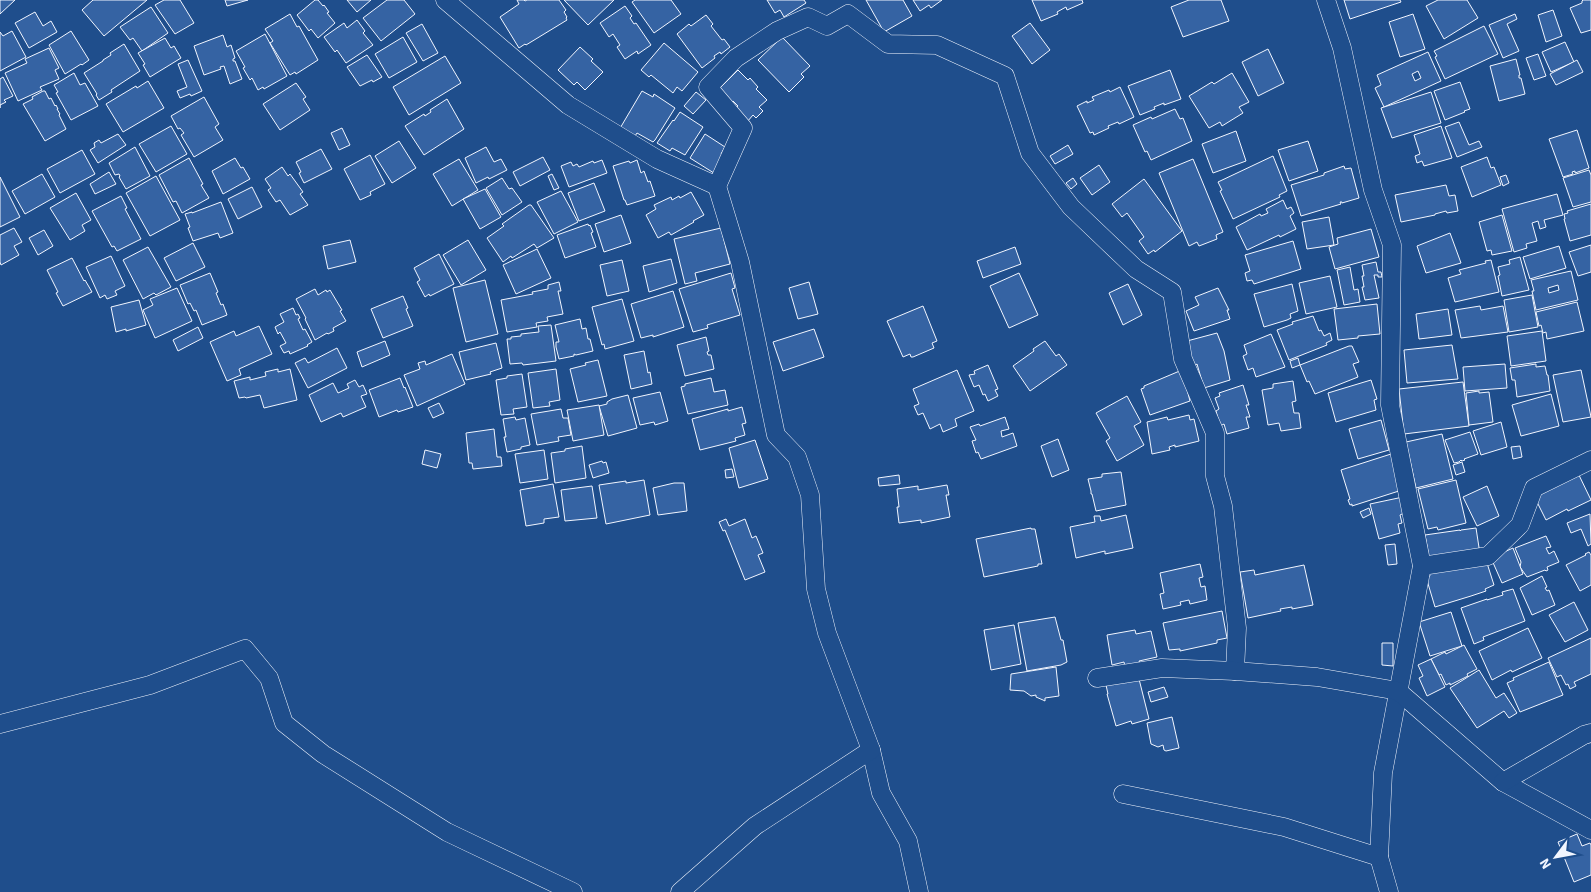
<svg xmlns="http://www.w3.org/2000/svg" width="1591" height="892" viewBox="0 0 1591 892" font-family="'Source Sans 3',sans-serif">
  <style>
    .building { fill: #3563a3; stroke: #f2f6ff; fill-rule: evenodd }
    .lines { fill: none; stroke-linecap: round; stroke-linejoin: round }
    .minor-casing { stroke: #f2f6ff; stroke-width: 19 }
    .minor { stroke: #1f4e8c; stroke-width: 18 }
  </style>
  <rect width="100%" height="100%" fill="#1f4e8c"/>
  <g class="building">
    <path d="M0,0H15L0,14Z"/>
    <path d="M93,0H147L104,36L82,10Z"/>
    <path d="M164,0H180L194,23L175,34L155,5Z"/>
    <path d="M225,0H248L227,6Z"/>
    <path d="M315,0H318L323,6L324,5L329,12L327,13L335,23L318,38L311,29L309,31L297,15Z"/>
    <path d="M347,0H371L357,12Z"/>
    <path d="M387,0H404L415,14L381,41L363,18Z"/>
    <path d="M517,0H524L525,1L527,0H559L566,10L564,12L567,17L566,18L567,20L526,45L525,44L519,48L500,17L519,4Z"/>
    <path d="M564,0H614L588,25Z"/>
    <path d="M635,0H671L681,14L654,33L632,2Z"/>
    <path d="M767,0H804L806,3L784,17L780,10L775,13Z"/>
    <path d="M866,0H903L912,16L884,32Z"/>
    <path d="M913,0H942L931,8L929,5L920,11Z"/>
    <path d="M1032,0H1082L1083,3L1067,10L1066,7L1057,12L1058,14L1041,21Z"/>
    <path d="M1189,0H1221L1229,21L1183,37L1171,7Z"/>
    <path d="M1344,0H1400L1401,2L1350,19Z"/>
    <path d="M1438,0H1467L1478,18L1444,39L1426,6Z"/>
    <path d="M1591,0V30L1581,33L1570,8L1582,3V1L1583,0Z"/>
    <path d="M625,6L632,16L630,18L634,24L636,23L651,45L638,54L637,51L625,59L617,47L620,45L613,34L609,37L600,23Z"/>
    <path d="M151,7L168,33L142,51L133,38L130,40L120,27Z"/>
    <path d="M1553,10L1562,36L1546,42L1538,15Z"/>
    <path d="M35,12L43,26L51,21L57,32L29,48L15,23Z"/>
    <path d="M290,14L297,27L299,26L318,60L296,74L295,72L290,75L270,43L273,41L265,29Z"/>
    <path d="M1413,14L1425,49L1400,57L1389,22Z"/>
    <path d="M1515,14L1517,19L1507,24L1519,51L1503,58L1489,25Z"/>
    <path d="M706,15L713,24L711,26L722,40L724,39L730,47L721,54L720,52L714,56L715,58L702,68L677,34L689,24L691,26Z"/>
    <path d="M357,20L365,31L363,33L373,45L346,63L337,50L335,52L324,37L344,23L347,28Z"/>
    <path d="M1030,23L1050,50L1032,64L1012,36Z"/>
    <path d="M422,24L438,53L423,61L406,33Z"/>
    <path d="M1484,26L1498,54L1445,79L1435,57L1437,56L1434,51Z"/>
    <path d="M12,31L26,57L0,71V32L3,36Z"/>
    <path d="M71,31L89,60L82,65L81,64L65,74L49,45Z"/>
    <path d="M265,34L287,76L264,89L263,87L258,90L252,78L250,80L243,68L245,67L236,51Z"/>
    <path d="M223,35L227,47L231,45L235,58L233,59V61H235L242,79L230,84L224,66L220,67L221,69L204,75L194,46Z"/>
    <path d="M403,37L417,62L389,78L375,54Z"/>
    <path d="M782,37L810,66L801,74L804,77L789,92L758,60Z"/>
    <path d="M165,38L171,48L174,46L181,58L150,77L143,65L145,64L138,53Z"/>
    <path d="M1565,42L1574,62L1551,72L1542,52Z"/>
    <path d="M664,43L698,72L682,91L677,87L673,93L651,75L649,77L641,70Z"/>
    <path d="M124,44L140,71L111,90L112,92L99,100L96,95L97,94L84,73L103,61V60L111,55L110,53Z"/>
    <path d="M580,47L593,59L591,61L603,72L585,90L577,82L574,85L558,70Z"/>
    <path d="M49,48L59,68L55,70L59,79L40,87L42,90L18,101L5,73L27,63L25,59Z"/>
    <path d="M1268,49L1284,83L1258,96L1242,62Z"/>
    <path d="M1428,52L1441,81L1384,107L1375,88L1381,85L1377,75ZM1418,71L1421,78L1415,81L1412,74Z"/>
    <path d="M1538,54L1546,76L1534,80L1526,58Z"/>
    <path d="M367,55L382,77L373,82L372,80L360,86L347,67Z"/>
    <path d="M445,56L461,83L409,115L393,87Z"/>
    <path d="M1516,59L1520,75H1519V78H1521L1525,94L1499,101L1490,66Z"/>
    <path d="M188,60L202,91L191,96L190,94L180,98L177,91L187,87L178,64Z"/>
    <path d="M1577,60L1583,72L1556,85L1550,74Z"/>
    <path d="M738,70L748,80L750,78L758,87L756,89L767,100L759,107L763,111L756,118L753,115L747,122L734,109L738,106L733,101L732,102L719,89Z"/>
    <path d="M1170,70L1181,99L1164,105V103L1154,107L1155,109L1140,115L1128,86Z"/>
    <path d="M74,73L80,85L85,83L98,106L71,120L56,93L58,92L54,85Z"/>
    <path d="M1232,73L1249,102L1239,107L1243,113L1222,126L1220,122L1209,128L1189,96L1212,82L1214,84Z"/>
    <path d="M3,77L13,96L4,100L6,102L0,105V108V79Z"/>
    <path d="M148,81L164,108L123,132L106,104L136,86L137,88Z"/>
    <path d="M1460,82L1470,109L1464,111L1465,112L1445,120L1434,91Z"/>
    <path d="M296,83L306,97L303,99L310,110L280,130L263,104Z"/>
    <path d="M1120,87L1134,117L1119,124L1118,122L1108,126L1109,128L1094,135L1093,132L1090,133L1077,106L1087,101V103L1094,100L1092,97L1109,90L1110,92Z"/>
    <path d="M43,91H45L49,99L51,98L55,106L56,105L58,109H57L60,114L59,115L66,129L45,141L23,104L33,99L32,97Z"/>
    <path d="M642,91L653,97L654,94L675,108L655,140L653,142L637,133L633,139L619,130Z"/>
    <path d="M696,92L706,100L693,114L684,106Z"/>
    <path d="M1431,92L1441,123L1392,138L1381,108Z"/>
    <path d="M204,97L219,124L215,127L223,140L194,157L181,135L184,133L180,128L178,129L171,116Z"/>
    <path d="M447,99L464,129L424,155L405,126L424,114L425,116L431,112L430,110Z"/>
    <path d="M1175,109L1180,119L1183,118L1192,141L1151,160L1147,151L1145,152L1133,125L1151,117L1152,119Z"/>
    <path d="M680,112L703,127L685,155L672,148L670,151L657,143L673,120L674,121Z"/>
    <path d="M1459,122L1469,145L1479,141L1482,147L1457,157L1445,127Z"/>
    <path d="M171,126L187,154L156,172L139,144Z"/>
    <path d="M1441,126L1452,158L1424,166L1422,161L1417,163L1415,156L1420,154L1414,135Z"/>
    <path d="M342,128L350,145L339,150L331,133Z"/>
    <path d="M1577,130L1589,168L1575,173V171L1572,172L1573,174L1563,177L1549,139Z"/>
    <path d="M1236,131L1246,161L1213,173L1202,144Z"/>
    <path d="M118,134L126,145L98,163L90,150L95,147L94,143L99,140L101,143Z"/>
    <path d="M705,134L725,147L721,154L726,157L717,175L690,158Z"/>
    <path d="M399,141L416,168L392,183L375,156Z"/>
    <path d="M1308,141L1318,171L1289,181L1278,150Z"/>
    <path d="M1068,145L1073,154L1055,164L1050,156Z"/>
    <path d="M135,147L150,176L126,189L119,177L120,176L119,174L115,175L109,163Z"/>
    <path d="M486,147L494,162L501,159L507,170L489,179L488,177L476,183L465,158Z"/>
    <path d="M321,149L332,169L304,183L299,173L301,172L296,162Z"/>
    <path d="M82,150L95,174L60,193L47,169Z"/>
    <path d="M370,155L385,184L370,192L371,195L360,200L344,169Z"/>
    <path d="M1273,156L1287,191L1279,195L1280,197L1233,219L1220,191L1222,190L1218,182Z"/>
    <path d="M543,157L550,170L520,186L513,172Z"/>
    <path d="M1487,157L1491,168L1494,167L1501,185L1472,197L1461,167Z"/>
    <path d="M189,158L203,184L201,185L209,198L182,213L176,201L173,202L159,175Z"/>
    <path d="M235,158L241,168L243,167L250,179L223,194L212,171Z"/>
    <path d="M459,159L478,190L452,206L433,174Z"/>
    <path d="M1193,159L1223,232L1216,235L1217,239L1199,246L1197,242L1189,246L1159,173Z"/>
    <path d="M602,160L607,173L569,187L561,166L571,162L573,166L577,164L579,167L593,161L594,163Z"/>
    <path d="M637,160L641,173L644,171L648,182L650,181L655,196L627,205L625,200H624L613,166L629,161L630,163Z"/>
    <path d="M1099,165L1110,182L1092,195L1080,178Z"/>
    <path d="M1344,166L1345,169L1351,168L1359,198L1342,203V202H1340L1341,204L1301,216L1291,185L1324,175V173Z"/>
    <path d="M282,167L288,176L290,174L303,192L300,194L308,205L290,215L280,200L276,202L268,190L271,188L265,179Z"/>
    <path d="M1589,170L1591,175V202L1573,207L1563,178Z"/>
    <path d="M109,172L116,184L95,194L90,184Z"/>
    <path d="M42,174L55,197L25,214L12,191Z"/>
    <path d="M552,174L559,188L554,190L548,176Z"/>
    <path d="M1506,175L1509,183L1503,186L1500,177Z"/>
    <path d="M156,176L180,220L150,236L126,193Z"/>
    <path d="M0,177L20,217L0,227Z"/>
    <path d="M502,178L509,189L512,188L522,202L502,215L486,188Z"/>
    <path d="M1073,178L1077,184L1071,189L1066,183Z"/>
    <path d="M1144,179L1182,231L1155,252L1154,250L1148,254L1139,241L1144,237L1127,213L1122,217L1112,204Z"/>
    <path d="M594,183L605,211L579,221L568,193Z"/>
    <path d="M1446,185L1449,196L1455,195L1458,211L1447,213L1446,211L1435,214V215L1401,222L1395,195Z"/>
    <path d="M252,187L262,207L238,219L228,199Z"/>
    <path d="M485,189L501,217L480,229L463,199Z"/>
    <path d="M561,191L578,222L554,234L537,202Z"/>
    <path d="M691,192L704,215L693,221L694,222L671,235L669,232L658,238L646,215L656,209L654,205L671,197L672,200L679,196L680,198Z"/>
    <path d="M76,193L91,220L82,225L85,231L70,240L50,208Z"/>
    <path d="M1557,194L1563,215L1544,220L1546,227L1540,229L1538,221L1532,223L1537,241L1526,244L1527,248L1514,252L1502,209Z"/>
    <path d="M121,196L127,208L125,209L141,239L117,251L114,246L112,247L92,211Z"/>
    <path d="M1283,200L1287,209L1291,207L1294,213L1290,216L1296,229L1280,237L1279,235L1247,250L1236,227L1260,214L1261,216L1268,213L1266,209Z"/>
    <path d="M221,202L233,233L220,238L218,233L193,241L188,228L190,227L185,214L192,212V213Z"/>
    <path d="M1591,204V235L1570,241L1564,219H1565L1564,214L1568,213L1567,211Z"/>
    <path d="M529,205H531L554,238L537,248L534,244L512,258L511,256L503,262L487,238L504,226L502,224Z"/>
    <path d="M621,215L631,243L604,252L595,224Z"/>
    <path d="M1502,215L1512,251L1492,255L1491,250L1487,251L1479,222Z"/>
    <path d="M1329,217L1334,245L1307,249L1302,222Z"/>
    <path d="M588,224L589,226L590,225L593,232L591,233L596,247L565,258L557,235Z"/>
    <path d="M14,228L22,242L14,246L19,255L1,265L0,262V235Z"/>
    <path d="M721,228L730,264L695,273L697,281L685,284L674,239Z"/>
    <path d="M1371,229L1379,257L1335,269L1329,247L1338,244L1337,238Z"/>
    <path d="M44,230L53,246L38,255L29,238Z"/>
    <path d="M1450,233L1461,263L1426,273L1417,246Z"/>
    <path d="M350,240L356,262L328,269L323,246Z"/>
    <path d="M468,240L486,270L461,285L443,255Z"/>
    <path d="M1293,241L1301,269L1254,284L1252,280L1247,281L1245,273L1250,271L1245,255Z"/>
    <path d="M193,243L205,267L176,281L164,258Z"/>
    <path d="M1591,245V272L1578,276L1569,252Z"/>
    <path d="M1559,246L1566,268L1530,279L1523,257Z"/>
    <path d="M148,247L171,287L156,295L154,293L143,299L123,260Z"/>
    <path d="M1015,247L1021,264L983,278L977,261Z"/>
    <path d="M537,249L551,278L516,294L503,265Z"/>
    <path d="M439,254L454,284L430,296L429,294L425,297L417,282L420,280L414,268Z"/>
    <path d="M111,256L125,286L115,291L117,295L107,299L105,295L100,298L86,267Z"/>
    <path d="M1520,257L1529,290L1502,296L1498,276L1500,275L1498,267L1510,264L1509,260Z"/>
    <path d="M72,258L84,281L85,280L92,292L63,306L56,293L58,292L47,270Z"/>
    <path d="M671,259L677,283L649,292L643,266Z"/>
    <path d="M622,260L629,291L607,296L600,265Z"/>
    <path d="M1491,260L1499,292L1455,302L1448,278L1461,274L1459,270L1486,263L1485,261Z"/>
    <path d="M1376,262L1378,272H1381L1382,277H1378V275H1374L1379,298L1365,300L1362,287H1364L1362,276H1364L1362,265Z"/>
    <path d="M1350,267L1354,290L1358,289L1360,302L1344,305L1337,270Z"/>
    <path d="M1571,271L1578,300L1536,310L1532,291H1534L1531,280ZM1558,285L1559,290L1549,293L1548,288Z"/>
    <path d="M210,273L218,292L216,293L221,305L223,304L227,315L202,325L196,310L194,311L190,303L188,304L180,285Z"/>
    <path d="M731,273L735,288L732,289L740,315L707,325L708,328L693,332L679,289Z"/>
    <path d="M1019,273L1038,315L1009,328L990,286Z"/>
    <path d="M1330,276L1337,307L1306,314L1299,283Z"/>
    <path d="M485,280L498,334L466,342L453,288Z"/>
    <path d="M559,282L561,291H558L563,314L547,317L548,321L536,323L537,327L507,332L501,300L533,294L532,292L548,289V285Z"/>
    <path d="M809,282L818,314L798,319L789,288Z"/>
    <path d="M1128,284L1142,315L1123,325L1109,293Z"/>
    <path d="M1292,284L1298,311L1290,314L1291,318L1287,320L1264,327L1254,294Z"/>
    <path d="M177,288L192,321L155,338L143,310L153,305L150,299Z"/>
    <path d="M1218,288L1229,310H1227L1230,319L1194,331L1186,311L1199,305L1195,297Z"/>
    <path d="M315,289L318,295L326,290L327,292L330,290L342,310L340,311L346,321L333,328L334,331L328,334L327,333L315,340L305,319L306,318L296,299Z"/>
    <path d="M673,291L684,327L653,337V335L641,338L631,304Z"/>
    <path d="M1532,295L1538,327L1509,332L1504,300Z"/>
    <path d="M403,296L408,308L406,309L413,326L383,338L371,309Z"/>
    <path d="M622,299L634,341L605,349L604,344L602,345L592,307Z"/>
    <path d="M139,300L146,325L126,331V329L116,332L111,307Z"/>
    <path d="M1577,302L1584,331L1547,339L1546,332L1543,333L1541,325L1539,326L1536,312Z"/>
    <path d="M1377,304L1380,334L1358,336V338L1338,340L1334,309Z"/>
    <path d="M923,306L937,341L932,343L934,348L913,357H911L910,354L903,357L887,321Z"/>
    <path d="M1480,306L1481,310L1503,306L1508,332L1461,338L1455,310Z"/>
    <path d="M293,308L296,315L298,314L300,318L298,319L303,330L305,329L312,342L307,345L308,346L290,354L289,351L284,353L280,346L286,343L280,332L278,334L275,327L284,322L280,314Z"/>
    <path d="M1448,309L1452,335L1419,339L1416,314Z"/>
    <path d="M1313,316L1319,331L1321,330L1324,336L1330,333L1332,340L1326,343L1327,345L1289,360L1277,330L1293,324L1292,322Z"/>
    <path d="M580,319L582,329L586,328L588,339H590L593,351L576,355L574,354V356L559,359L556,347V342H559L555,325Z"/>
    <path d="M551,325L556,361L523,365L522,363L510,364L507,339H511V337L521,336V334L539,332L538,326Z"/>
    <path d="M259,326L272,354L239,369L241,375L227,381L210,342L234,331L236,336Z"/>
    <path d="M198,327L203,338L178,351L173,340Z"/>
    <path d="M814,329L824,357L783,371L773,342Z"/>
    <path d="M1542,331L1546,361L1511,366L1507,336Z"/>
    <path d="M1217,333L1224,351L1230,380L1204,388L1197,364L1194,366L1187,341Z"/>
    <path d="M1271,334L1285,367L1256,377L1253,368L1248,370L1243,356L1247,354L1244,345Z"/>
    <path d="M706,337L709,351L707,352L708,355H711L714,369L685,376L677,345Z"/>
    <path d="M385,341L390,355L362,367L357,352Z"/>
    <path d="M1045,341L1056,356L1059,354L1067,365L1030,391L1013,366L1034,351L1033,349Z"/>
    <path d="M496,343L502,368L490,372L491,374L466,380L459,352Z"/>
    <path d="M1452,345L1458,379L1407,383L1404,350Z"/>
    <path d="M1349,346H1352L1359,362L1353,364L1358,377L1315,394L1309,381L1307,382L1300,365Z"/>
    <path d="M337,348L347,368L308,388L295,363L305,358L308,363Z"/>
    <path d="M644,351L648,373L650,372L652,384L631,389L624,355Z"/>
    <path d="M452,354L465,384L417,406L404,375L420,369L418,363L425,361L426,365Z"/>
    <path d="M1298,358L1300,365L1292,368L1290,361Z"/>
    <path d="M598,360L607,396L578,402L570,369L586,365L585,363Z"/>
    <path d="M1505,364L1507,388L1465,391L1463,367Z"/>
    <path d="M1536,364V367L1545,366L1547,375H1548L1550,391L1517,397L1515,380H1512L1510,368Z"/>
    <path d="M988,365L998,389L995,390L998,396L988,401L985,394L983,395L979,385L974,387L969,375L975,374L974,371Z"/>
    <path d="M278,369V372L290,369L297,400L264,408L260,395L246,398L245,397L239,398L234,381L250,377V380L266,376L265,372Z"/>
    <path d="M556,369L560,400L549,402L550,406L533,408L528,373Z"/>
    <path d="M957,370L974,411L955,419L957,426L943,432L940,424L930,429L923,413L918,415L914,406L919,404L913,389Z"/>
    <path d="M1182,370L1190,401L1150,415L1141,389L1144,388V386Z"/>
    <path d="M1581,370L1591,417L1563,422L1553,375Z"/>
    <path d="M522,374L527,407L513,409L514,414L501,415L496,380L507,378V376Z"/>
    <path d="M400,378L404,388L405,387L413,407L398,412L397,410L379,417L369,390Z"/>
    <path d="M711,378L714,392L725,390L728,405L688,414L681,387L685,386V384Z"/>
    <path d="M355,380L359,387L363,385L367,394L361,396L366,407L343,417L341,413L321,422L309,395L333,383L338,393L349,388L347,384Z"/>
    <path d="M1371,380L1377,399L1374,400L1376,410L1336,422L1328,393Z"/>
    <path d="M1293,381L1296,401L1292,402L1294,413H1299L1301,428L1281,431L1279,423L1268,425L1262,390L1273,388V384Z"/>
    <path d="M1463,382L1469,426L1404,434L1399,389Z"/>
    <path d="M1243,385L1249,405H1246L1250,417H1246L1249,428L1227,434L1224,424L1220,426L1216,411L1219,409L1215,398L1220,396L1219,393Z"/>
    <path d="M1479,391V393L1489,392L1493,422L1469,425L1466,393Z"/>
    <path d="M660,392L668,421L655,425L654,422L640,425L633,398Z"/>
    <path d="M1551,394L1559,426L1521,436L1512,405Z"/>
    <path d="M628,395L637,428L608,436L599,406L607,404V402L612,399Z"/>
    <path d="M1127,396L1141,422L1134,426L1144,445L1117,461L1106,441L1110,438L1096,413Z"/>
    <path d="M439,403L444,413L433,418L428,408Z"/>
    <path d="M599,405L604,435L573,441L567,410Z"/>
    <path d="M742,407L746,423L742,424L745,435L735,438L736,441L700,450L692,419L728,409V411Z"/>
    <path d="M561,409L563,418H568L571,435L558,437L559,441L537,445L531,414Z"/>
    <path d="M1189,415L1190,420L1194,419L1199,441L1175,447V445L1169,447L1170,450L1152,454L1147,422L1167,417L1168,420Z"/>
    <path d="M515,417L516,420L525,418L530,445L521,447V449L507,452L504,437H506L503,419Z"/>
    <path d="M1005,417L1009,429L1001,431L1002,437L1013,433L1017,446L981,459L978,452L976,453L972,441L976,440L970,427L979,424L980,426Z"/>
    <path d="M1381,420L1389,450L1358,459L1349,429Z"/>
    <path d="M1501,422L1507,447L1481,455L1473,431Z"/>
    <path d="M494,429L497,457H501L502,466L473,469L472,463H469L466,433Z"/>
    <path d="M1470,432L1478,454L1464,459L1465,460L1462,461L1461,460L1459,462L1454,463L1445,440Z"/>
    <path d="M1442,434L1453,479L1416,488L1406,442Z"/>
    <path d="M1058,439L1069,470L1052,477L1041,446Z"/>
    <path d="M755,440L768,479L739,488L729,448Z"/>
    <path d="M582,446L586,478L555,483L551,453L565,451V449Z"/>
    <path d="M1520,446L1522,457L1513,459L1511,447Z"/>
    <path d="M425,450L441,454L437,468L422,464Z"/>
    <path d="M544,450L548,479L520,483L515,454Z"/>
    <path d="M1391,454L1402,490L1352,506V504L1350,505L1348,500L1350,499L1341,470Z"/>
    <path d="M602,461L603,463L606,462L609,473L593,478L589,465Z"/>
    <path d="M1462,462L1465,472L1456,475L1453,465Z"/>
    <path d="M732,469L734,477L726,478L725,470Z"/>
    <path d="M1577,471L1591,500L1568,511L1567,509L1546,520L1533,494Z"/>
    <path d="M1121,472L1126,505L1096,511L1092,494H1091V491L1088,479L1102,477V474Z"/>
    <path d="M899,475L900,484L879,486L878,478Z"/>
    <path d="M644,480L650,515L606,524L599,485L626,481V483Z"/>
    <path d="M1456,480L1466,523L1438,530L1437,527L1428,529L1418,489Z"/>
    <path d="M674,483H684L687,511L658,515L653,488Z"/>
    <path d="M553,484L559,517L544,519V523L526,526L520,490Z"/>
    <path d="M947,485L949,495H946L950,517L921,523V520L899,523L897,507H899L897,489L918,486V490Z"/>
    <path d="M592,486L597,518L565,521L561,490Z"/>
    <path d="M1487,486L1499,516L1477,526L1463,497Z"/>
    <path d="M1403,497L1406,512L1400,515L1402,523L1398,524L1400,533L1379,539L1370,504Z"/>
    <path d="M1369,508L1371,514L1363,518L1360,512Z"/>
    <path d="M1590,514L1591,544L1588,546L1581,529L1571,533L1567,523Z"/>
    <path d="M1126,515L1133,548L1105,554V551L1076,558L1070,527L1095,522L1094,516H1100L1101,521Z"/>
    <path d="M726,519L729,526L745,519L752,538L756,536L763,553L758,555L765,572L745,580L725,530L723,531L719,522Z"/>
    <path d="M1031,528V529H1035L1042,564H1038V566L984,577L976,539Z"/>
    <path d="M1476,528L1480,554L1430,563L1425,535L1460,530V531L1461,530Z"/>
    <path d="M1546,536L1551,547L1546,548L1549,554L1554,551L1559,562L1547,567L1548,570L1546,571L1545,570L1527,577L1520,567L1521,562L1515,548Z"/>
    <path d="M1395,544L1397,564L1388,565L1385,545Z"/>
    <path d="M1513,548L1523,574L1502,583L1491,558Z"/>
    <path d="M1589,552L1591,555V585L1580,591L1566,565L1586,555L1585,554Z"/>
    <path d="M1486,560L1494,585L1485,589L1486,591L1471,596L1435,607L1426,577L1430,576L1428,570Z"/>
    <path d="M1200,564L1203,577L1199,578L1201,587L1205,586L1207,600L1190,604L1189,600L1180,602L1181,605L1163,609L1160,594L1164,593L1160,573Z"/>
    <path d="M1304,565L1313,605L1292,609V607L1280,609L1281,611L1248,618L1240,572L1254,570L1255,575Z"/>
    <path d="M1542,576L1547,587L1545,588L1547,591L1549,590L1555,605L1532,615L1520,588Z"/>
    <path d="M1513,589L1525,621L1483,637L1484,640L1474,644L1461,608L1487,599V600L1503,595L1502,592Z"/>
    <path d="M1574,602L1588,630L1565,642L1549,615Z"/>
    <path d="M1222,611L1227,638L1217,640V643L1180,651V649L1169,650L1163,623Z"/>
    <path d="M1451,612L1462,646L1430,656L1419,622Z"/>
    <path d="M1055,617L1061,640H1063L1067,662L1061,665L1027,671L1018,623Z"/>
    <path d="M1014,625L1021,664L991,670L984,630Z"/>
    <path d="M1528,628L1542,658L1512,672L1511,670L1492,680L1479,651Z"/>
    <path d="M1135,630L1136,634L1151,631L1157,657L1139,661L1140,664L1125,667L1124,662L1112,665L1107,635Z"/>
    <path d="M1591,638V674L1574,682L1576,686L1570,689L1568,684L1566,685L1561,675L1557,677L1548,658Z"/>
    <path d="M1382,643H1393V666L1382,665Z"/>
    <path d="M1464,645L1477,669L1467,674L1468,676L1450,685V683L1446,685L1441,674L1439,675L1431,659L1445,652L1446,654Z"/>
    <path d="M1431,659L1445,687L1427,696L1419,678L1423,676L1418,665Z"/>
    <path d="M1549,662L1563,695L1520,712L1507,683L1514,680L1513,678Z"/>
    <path d="M1056,667L1059,696L1045,698V701L1043,700L1036,697V695L1031,696L1024,691L1010,690L1011,674Z"/>
    <path d="M1479,670L1496,698L1504,693L1517,713L1509,718L1504,711L1477,728L1450,688Z"/>
    <path d="M1138,675L1149,719L1132,724L1131,721L1116,726L1107,694H1108L1106,685Z"/>
    <path d="M1164,687L1168,697L1151,702L1148,692Z"/>
    <path d="M1172,717L1179,748L1166,751L1164,750L1163,745L1158,747L1151,744L1147,723Z"/>
    <path d="M1577,834L1582,846L1590,843L1591,845V875L1574,882L1558,842Z"/>
  </g>
  <g class="lines">
    <defs>
      <g id="minor">
        <path d="M445,0L568,105L657,159L717,186L743,128L708,87L736,58L777,31L808,17L827,26L848,14L888,44L937,45L1005,76L1030,153L1071,207L1136,269L1172,292L1183,359L1215,433V476L1223,506L1237,628L1235,671"/>
        <path d="M1326,0L1342,48L1373,190L1392,245L1390,405L1422,566L1383,773L1379,857L1389,892"/>
        <path d="M1422,566L1488,556L1520,525L1534,488L1591,460"/>
        <path d="M1097,678L1162,668L1235,671L1317,677L1398,691L1503,782L1591,830"/>
        <path d="M0,724L150,685L245,649L269,678L284,723L323,754L447,832L573,892"/>
        <path d="M871,750L881,793L908,841L919,892"/>
        <path d="M1503,782L1584,735L1591,733"/>
        <path d="M1123,794L1284,827L1379,857"/>
        <path d="M680,892L755,826L871,750L827,633L816,589L810,495L797,457L776,435L740,262L717,186"/>
      </g>
    </defs>
    <use href="#minor" class="minor-casing"/>
    <use href="#minor" class="minor"/>
  </g>
  <g transform="translate(1556 857) rotate(238)" stroke="#1f4e8c" stroke-width="4" paint-order="stroke">
  <path d="M0-4L9 19L0 12L-9 19Z" fill="#f2f6ff"/>
  <text y="-8" font-size="14" font-weight="bold" text-anchor="middle" fill="#f2f6ff">N</text>
  </g>
</svg>
